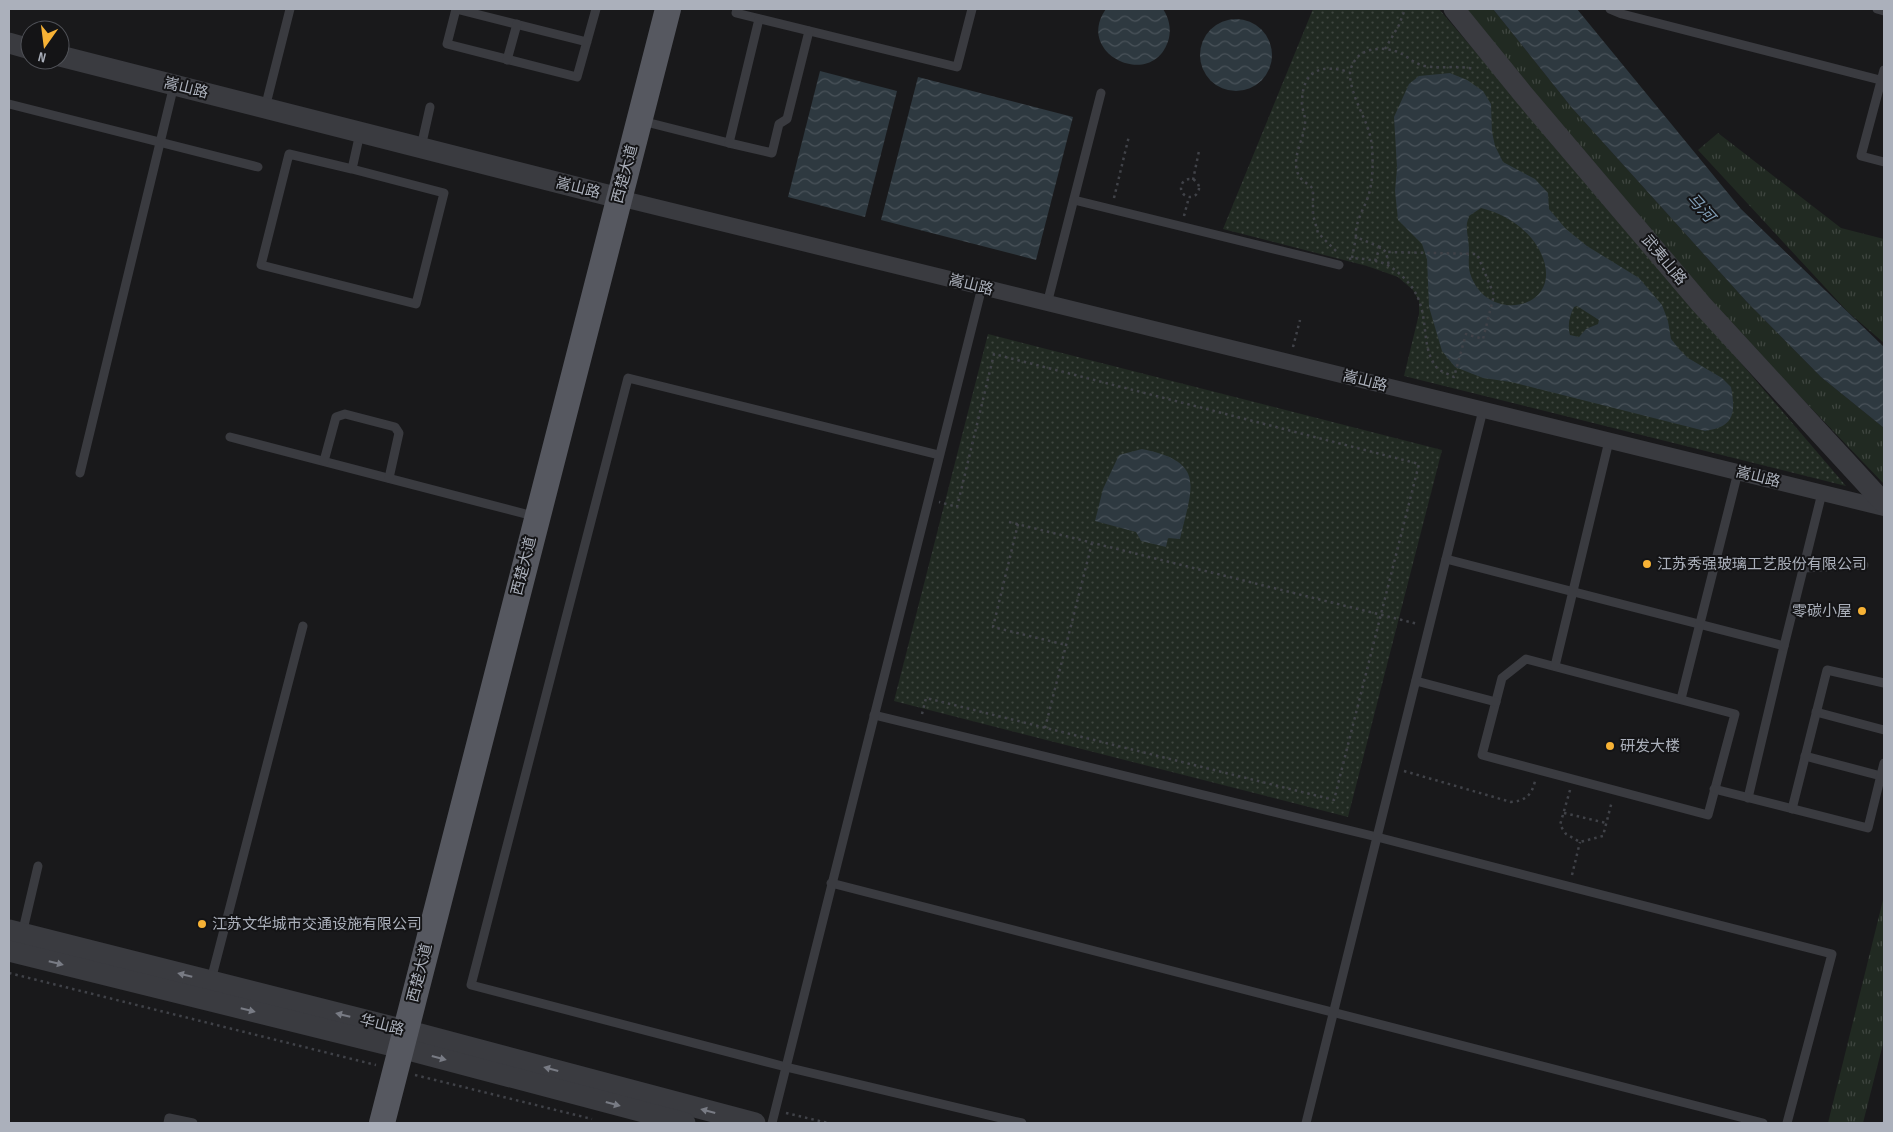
<svg xmlns="http://www.w3.org/2000/svg" width="1893" height="1132" viewBox="0 0 1893 1132" font-family="'Sofia Sans Condensed','Noto Sans SC',sans-serif">
  <style>
    .grass { fill: url(#grass-tufts) }
    .garden { fill: url(#garden-dots) }
    .water { fill: url(#water-waves); fill-rule: evenodd }
    .lines { fill: none; stroke-linecap: round; stroke-linejoin: round }
    .path { stroke: #404248; stroke-width: 2.5; stroke-dasharray: 2.5 4; stroke-linecap: butt }
    .service { stroke: #3a3b40; stroke-width: 9 }
    .minor { stroke: #3a3b40; stroke-width: 16 }
    .tertiary { stroke: #3a3b40; stroke-width: 21 }
    .primary { stroke: #565860; stroke-width: 26 }
    .oneway { fill: #787b84 }
    .poi-dot { fill: #f7b235; stroke: #141416; stroke-width: 2 }
    .labels { text-anchor: middle; dominant-baseline: central; stroke-width: 4; stroke-linejoin: round; paint-order: stroke }
    .street-label { font-size: 15px; fill: #abb0bb; stroke: #141416 }
    .poi-label { font-size: 15px; fill: #abb0bb; stroke: #141416; text-anchor: start }
    .water-label { font-size: 16px; font-style: italic; fill: #829fb7; stroke: #141416 }
  </style>
  <defs>
    <pattern id="grass-tufts" width="24" height="20" patternUnits="userSpaceOnUse" patternTransform="scale(1.25)"><rect width="24" height="20" fill="#212a22"/><path d="M3 7l-1-3M5 7V3M7 7l1-3M15 17l-1-3M17 17v-4M19 17l1-3" fill="none" stroke="#3f4640"/></pattern>
    <pattern id="garden-dots" width="8" height="8" patternUnits="userSpaceOnUse" patternTransform="scale(1.25)"><rect width="8" height="8" fill="#212a22"/><path d="M2 2h.1M6 6h.1" fill="none" stroke="#3f4640" stroke-width="1.8" stroke-linecap="round"/></pattern>
    <pattern id="water-waves" width="16" height="10" patternUnits="userSpaceOnUse" patternTransform="scale(1.25)"><rect width="16" height="10" fill="#2e3940"/><path d="M0 5q4-4 8 0t8 0" fill="none" stroke="#4a535a"/></pattern>
  </defs>
  <rect width="100%" height="100%" fill="#19191b"/>
  <g class="grass">
    <path d="M1463,9H1493L1572,108L1746,301L1821,377L1884,428V484L1671,262Z"/>
    <path d="M1718,133L1841,228L1884,239V343L1848,312L1698,150Z"/>
    <path d="M1884,896V1040L1863,1123H1828Z"/>
  </g>
  <g class="garden">
    <path d="M1313,9H1439L1846,486L1404,376L1419,314V301L1413,290L1398,277L1367,266L1223,229Z"/>
    <path d="M988,334L1442,450L1348,817L894,701Z"/>
  </g>
  <g class="water">
    <path d="M1106,9H1163C1169,18 1171,28 1169,38C1155,92 1073,55 1106,9Z"/>
    <path d="M1493,9H1577L1741,209L1884,347V428L1821,377L1746,301L1572,108Z"/>
    <circle cx="1236" cy="55" r="36"/>
    <path d="M820,71L897,91L865,217L788,197Z"/>
    <path d="M1450,73L1467,80L1483,91L1491,104L1492,132L1495,146L1503,162L1535,179L1548,193L1549,209L1566,229L1587,246L1639,278L1662,305L1668,321L1671,339L1679,349L1688,358L1722,378L1731,387C1736,414 1734,427 1705,431L1511,382L1483,378L1455,367L1442,351L1429,307L1427,259L1422,244L1398,220L1395,191L1397,168L1394,117L1409,84L1419,76ZM1481,208C1503,213 1525,227 1537,246C1574,307 1487,329 1470,273C1468,265 1469,257 1469,250C1469,240 1466,232 1467,223L1469,216ZM1577,306L1599,320L1598,324L1586,329L1579,337L1570,335C1567,325 1570,315 1574,307Z"/>
    <path d="M918,77L1073,117L1036,260L881,220Z"/>
    <path d="M1142,449C1207,462 1192,487 1180,539L1168,538L1166,547L1141,541L1136,532L1095,521L1103,489L1119,455Z"/>
  </g>
  <g class="lines">
    <g class="path">
      <path d="M1385,49L1399,25L1405,9"/>
      <circle cx="1190" cy="188" r="9"/>
      <path d="M1193,180L1199,151"/>
      <path d="M1114,198L1129,136"/>
      <path d="M1184,216L1189,197"/>
      <path d="M1380,247L1356,237C1354,221 1367,205 1370,190C1373,176 1373,162 1372,148C1371,125 1355,105 1351,83C1349,73 1350,67 1356,59C1364,48 1382,47 1395,51C1406,54 1413,64 1425,66C1441,69 1458,65 1474,69"/>
      <path d="M1336,251L1318,233L1313,215V189C1309,184 1302,181 1299,176C1290,158 1304,141 1305,123C1306,116 1301,108 1302,101C1303,69 1322,64 1349,72"/>
      <path d="M1352,258L1356,237"/>
      <path d="M1349,259C1358,257 1371,260 1380,262C1390,265 1398,272 1405,279C1434,308 1417,343 1437,368C1441,372 1449,374 1454,377L1466,334L1483,339L1494,295L1477,254L1386,252"/>
      <path d="M1375,261L1380,247L1386,252L1389,266"/>
      <path d="M1293,347L1300,320"/>
      <path d="M1009,522L1418,624"/>
      <path d="M1018,524L993,627L1066,645"/>
      <path d="M922,714L926,698L1334,800L1419,464L994,354L957,507L939,502"/>
      <path d="M1045,728L1092,543"/>
      <path d="M1404,771L1511,802C1525,801 1532,795 1535,781"/>
      <path d="M1570,790L1560,825L1566,834L1580,842L1603,836L1612,801"/>
      <path d="M1564,813L1606,823"/>
      <path d="M1572,875L1580,842"/>
      <path d="M9,973L376,1065"/>
      <path d="M415,1075L592,1119"/>
      <path d="M786,1113L828,1123"/>
      <path d="M1884,1123V1121"/>
    </g>
    <g class="service">
      <path d="M737,9L736,13L957,67L972,9"/>
      <path d="M1610,9L1622,14L1884,81"/>
      <path d="M1877,9L1884,11"/>
      <path d="M587,42L456,9L447,44L577,77L596,9"/>
      <path d="M507,60L517,24"/>
      <path d="M1884,70L1861,156L1884,162"/>
      <path d="M9,104L258,167"/>
      <path d="M265,108L290,9"/>
      <path d="M642,121L729,143L759,19"/>
      <path d="M729,143L772,153L779,124L787,119L809,31"/>
      <path d="M421,147L430,107"/>
      <path d="M352,169L289,154L261,265L416,304L444,193L352,169L360,133"/>
      <path d="M1074,200L1339,265"/>
      <path d="M1047,304L1101,93"/>
      <path d="M230,437L537,517"/>
      <path d="M939,455L628,378L471,985L786,1067L1022,1123"/>
      <path d="M324,461L336,417L345,414L395,427L399,433L389,478"/>
      <path d="M80,473L174,85"/>
      <path d="M1446,559L1784,646L1748,798"/>
      <path d="M1804,568L1864,565"/>
      <path d="M1784,646L1822,493"/>
      <path d="M1526,659L1735,714L1708,815L1482,755L1502,678Z"/>
      <path d="M1555,666L1609,441"/>
      <path d="M1416,681L1496,702"/>
      <path d="M1681,699L1738,472"/>
      <path d="M1816,712L1884,730"/>
      <path d="M874,715L1377,837L1832,954L1787,1123"/>
      <path d="M1805,756L1881,776"/>
      <path d="M1714,789L1868,828L1884,763"/>
      <path d="M1792,809L1827,670L1884,683"/>
      <path d="M831,883L1763,1123"/>
      <path d="M22,934L38,866"/>
      <path d="M211,980L303,626"/>
      <path d="M168,1123L169,1118L193,1123"/>
      <path d="M772,1123L982,287"/>
      <path d="M1306,1123L1483,410"/>
    </g>
    <path class="minor" d="M619,198L1884,508"/>
    <g class="tertiary">
      <path d="M1454,9L1523,94L1701,304L1884,503"/>
      <path d="M9,43L30,49"/>
      <path d="M60,56L619,198"/>
      <path d="M9,930L405,1030L755,1123"/>
      <path d="M9,951L401,1048L685,1123"/>
    </g>
    <path class="primary" d="M382,1123L668,9"/>
  </g>
  <defs><path id="oneway-solid" d="M-6-.8H1V-3.2L6.5 0L1 3.2V.8H-6Z" transform="scale(1.25)"/></defs>
  <g class="oneway">
    <use href="#oneway-solid" transform="translate(56 963) rotate(14)"/>
    <use href="#oneway-solid" transform="translate(185 975) rotate(-166)"/>
    <use href="#oneway-solid" transform="translate(248 1010) rotate(14)"/>
    <use href="#oneway-solid" transform="translate(343 1015) rotate(-166)"/>
    <use href="#oneway-solid" transform="translate(439 1058) rotate(15)"/>
    <use href="#oneway-solid" transform="translate(551 1069) rotate(-165)"/>
    <use href="#oneway-solid" transform="translate(613 1104) rotate(15)"/>
    <use href="#oneway-solid" transform="translate(708 1111) rotate(-165)"/>
  </g>
  <g class="poi-dot">
    <circle cx="1647" cy="564" r="5"/>
    <circle cx="1862" cy="611" r="5"/>
    <circle cx="1610" cy="746" r="5"/>
    <circle cx="202" cy="924" r="5"/>
  </g>
  <g class="labels">
    <g class="street-label">
      <text transform="translate(186 88) rotate(14)">嵩山路</text>
      <text transform="translate(625 174) rotate(-75)">西楚大道</text>
      <text transform="translate(578 188) rotate(14)">嵩山路</text>
      <text transform="translate(1664 260) rotate(50)">武夷山路</text>
      <text transform="translate(971 285) rotate(14)">嵩山路</text>
      <text transform="translate(1365 381) rotate(14)">嵩山路</text>
      <text transform="translate(1758 477) rotate(14)">嵩山路</text>
      <text transform="translate(524 566) rotate(-76)">西楚大道</text>
      <text transform="translate(420 973) rotate(-76)">西楚大道</text>
      <text transform="translate(382 1025) rotate(14)">华山路</text>
    </g>
    <g class="poi-label">
      <text x="1657" y="564">江苏秀强玻璃工艺股份有限公司</text>
      <text x="1852" y="611" text-anchor="end">零碳小屋</text>
      <text x="1620" y="746">研发大楼</text>
      <text x="212" y="924">江苏文华城市交通设施有限公司</text>
    </g>
    <g class="water-label">
      <text transform="translate(1700 208) rotate(48)">马河</text>
    </g>
  </g>
  <rect width="1893" height="1132" fill="none" stroke="#abb0bb" stroke-width="20"/>
  <g transform="translate(45 45) rotate(194)"><circle r="24" fill="#141416" stroke="#505258"/>
  <path d="M0-4L9 19L0 12L-9 19Z" fill="#f7b235"/>
  <text y="-8" font-size="14" font-weight="bold" text-anchor="middle" fill="#abb0bb">N</text>
  </g>
</svg>
